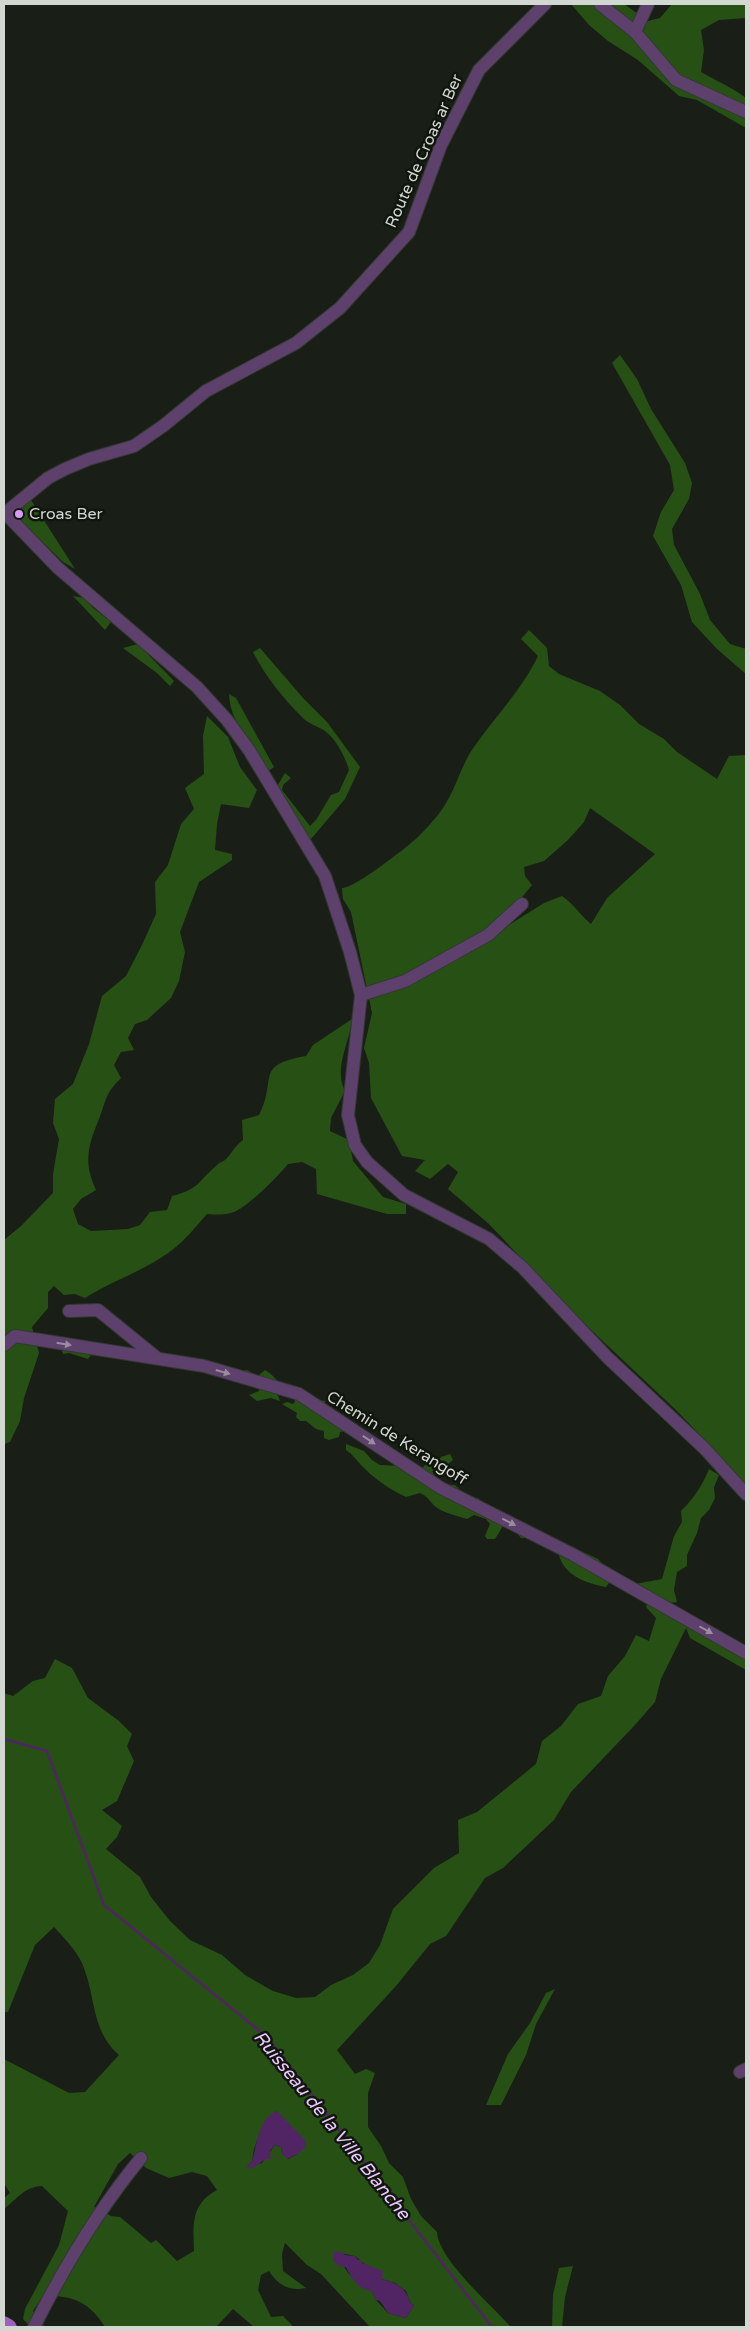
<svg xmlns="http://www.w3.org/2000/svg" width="750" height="2331" viewBox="0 0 750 2331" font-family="'Varela Round',sans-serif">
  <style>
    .green { fill: #275015; fill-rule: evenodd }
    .water { fill: #512564 }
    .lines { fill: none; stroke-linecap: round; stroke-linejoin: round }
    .stream { stroke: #512564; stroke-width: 2.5 }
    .minor-casing { stroke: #333931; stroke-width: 14 }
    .major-casing { stroke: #333931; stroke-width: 16 }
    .minor { stroke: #5d406b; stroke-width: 12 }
    .major { stroke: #9e60ba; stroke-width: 15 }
    .oneway { fill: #988c9e }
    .poi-dot { fill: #d99af7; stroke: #10160e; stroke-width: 2 }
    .labels { text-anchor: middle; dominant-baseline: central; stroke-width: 5; stroke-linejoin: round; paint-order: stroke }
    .street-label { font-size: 16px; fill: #d3d7d1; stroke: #10160e }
    .poi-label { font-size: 16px; fill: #d3d7d1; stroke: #10160e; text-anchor: start }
    .water-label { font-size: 18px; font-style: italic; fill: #edc7ff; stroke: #10160e }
  </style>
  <rect width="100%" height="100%" fill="#191f17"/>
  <g class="green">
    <path d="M571,4H624L648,21L660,18L672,4H746V18L719,20L701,30L704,50L701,72C718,82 730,86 746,98V128L697,100L679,96L638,60L608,41L589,25Z"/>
    <path d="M620,355L637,379L651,409L685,463L692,483L689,499L672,529L674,545L700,594L710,620L730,644L746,649V674L717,649L692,622L681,585L653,536L661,512L674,490L670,465L612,363Z"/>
    <path d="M31,500L75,569L63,562L16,516V511Z"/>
    <path d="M73,596L84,598L93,608L111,622L105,630Z"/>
    <path d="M529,630L547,648L549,666L559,674L600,691L620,705L639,724L664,739L677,752L717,779L729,756L746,755V1486L733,1470L677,1411L573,1313L489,1224L448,1189L458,1172L448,1164L430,1179L415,1171L425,1160L402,1156L371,1098L369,1063L364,1048L372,1013L351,912L343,899L342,888C354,889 407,847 418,837C426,829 436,818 443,808C456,789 461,765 474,747C495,716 522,690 538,656L521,639ZM590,808L655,854L607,898L591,924C580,915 574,904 562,896L544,903L507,926L514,907L532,885L525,876L524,867L544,861L568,840L584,822Z"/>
    <path d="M138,644L174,681L170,686L157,673L123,648Z"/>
    <path d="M260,648L303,698L327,722L360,767L345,799L311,839L305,838V830L297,825L276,788L285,773L291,778L283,785L282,790L310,826L316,820L331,795L339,792L349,770C345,757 337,740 325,731C318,726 308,724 302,717C283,698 265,676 253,652Z"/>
    <path d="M229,694L236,698L274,767L267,772L251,747V741C238,726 230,714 229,694Z"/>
    <path d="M207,716L228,737L240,767L257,790L249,808L221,804L217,824L215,850L232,854V860L199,882L180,932L185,952L179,981L171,998L147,1020L135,1024L128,1038L134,1050L121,1052L114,1065L121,1078C104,1095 107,1099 99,1119C88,1146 83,1162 96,1190L81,1199L73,1209L78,1224L91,1231L128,1229L140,1225L150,1212L167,1210L172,1196C200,1189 198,1181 217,1165C220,1162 225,1161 227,1158C233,1151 236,1145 243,1140L242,1120L259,1115C278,1079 253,1065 306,1056L313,1045L352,1019C350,1043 333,1068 345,1091L331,1118L330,1131L349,1140L353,1161L383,1197L406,1204V1214H387L317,1194L316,1169L302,1162L288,1164C278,1176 249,1206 234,1212C225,1215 217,1215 207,1214C197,1225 188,1237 177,1246C150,1269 115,1279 85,1298L75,1294L64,1295L54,1286L48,1292V1308L32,1327L39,1353L24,1398L20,1421L10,1442L4,1444V1240L21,1226L53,1193V1174L59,1139L53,1123L55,1099L73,1084L89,1044L102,996L126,976L142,945L156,914L155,882L168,865L181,824L194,809L185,788L204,774L203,736Z"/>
    <path d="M61,1347L85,1349L91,1355L88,1359L69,1353L63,1354Z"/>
    <path d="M247,1370L258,1376L265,1370C273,1374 276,1381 283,1385C294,1393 312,1399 325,1401V1405L349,1430L340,1432L339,1437L329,1440L324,1438V1431L316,1429L306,1421H300L296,1417L297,1413L282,1404L287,1402L293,1404L295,1402L293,1396L277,1393L280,1401L271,1398L257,1401L249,1395L259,1391L260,1386L241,1371Z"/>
    <path d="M346,1444L364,1451L372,1460L380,1465L402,1466L421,1470L425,1465L436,1464L441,1457L450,1454L453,1460L446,1466L432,1471C436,1479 445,1486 455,1485C462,1492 467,1499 478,1498L490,1509L500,1510L507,1516L598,1559L609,1571L605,1577L609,1583L606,1587C585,1583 562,1575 558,1551L531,1538H521L516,1532L503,1526L495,1539H487L485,1536L490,1524L486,1519L474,1515L467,1519C458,1516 447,1514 439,1509C430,1504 430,1497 420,1493L406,1497C390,1490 372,1477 360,1464C355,1458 352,1454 346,1450Z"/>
    <path d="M709,1469L719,1475L714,1487L715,1498L709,1510L701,1518L697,1533L687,1555V1566L677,1572L674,1590L677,1602L669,1603L746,1646V1670L690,1638L686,1628L661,1679L655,1702L634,1726L571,1792L554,1820L503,1868L485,1878L446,1936L430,1944L396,1986L337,2050L355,2074L366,2069L375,2073L368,2093V2127L381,2146L389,2163L403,2177L411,2199L421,2216L437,2232C438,2259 493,2307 511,2327H370L321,2274L307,2265L285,2243L282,2254L283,2271L306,2288C289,2292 277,2284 269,2271L261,2275L258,2290L271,2317L283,2316L292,2325L291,2327H254L233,2309L216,2327H105C89,2301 72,2295 43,2296L33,2311L45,2327H31L23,2319L25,2309L59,2245L68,2211L42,2186C24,2187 17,2199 4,2209V2198L10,2193L4,2183V2059L69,2093L85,2092L119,2055C92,2031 96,2002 85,1971C80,1954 66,1940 54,1927L35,1945L8,2012H4V1693L13,1696L33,1681L45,1678L55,1659L72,1668L88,1698L119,1721L132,1734L127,1746L134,1761L117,1801L102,1810L122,1826L117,1837L106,1849L140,1877L151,1897L170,1921L190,1940L222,1955L245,1975L273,1991L296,1998L315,1997L331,1985L353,1975L369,1963L380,1945L393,1909L434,1868L459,1853L458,1820L477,1812L536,1764L542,1741L561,1726L578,1704L601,1696L608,1676L625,1656L636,1635L649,1641L656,1618L646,1607L648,1602L635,1584L662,1579L674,1536L682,1522L681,1511C694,1498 702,1486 709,1469ZM277,2111L298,2154L288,2159L282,2153L281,2147L275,2145L262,2163L247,2166L252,2162L254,2149L261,2130ZM130,2153L146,2168L169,2178L192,2172L207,2176L217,2190C191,2204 193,2224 194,2251L177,2261L156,2240L151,2243L120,2217L111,2216L94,2207L118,2164ZM334,2252L355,2256L382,2279L395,2283L406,2291L411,2304L414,2305L406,2318L388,2313L376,2300L372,2291L349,2274Z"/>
    <path d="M555,1989L536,2024L526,2055L501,2105H486L508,2054L530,2023L546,1993Z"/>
    <path d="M573,2266L565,2297L562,2327H552L553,2295L559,2268Z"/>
  </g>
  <g class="water">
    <path d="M277,2111L305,2140L306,2146L298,2154L287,2159L282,2153L281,2147L275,2145L270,2151L271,2159H266L251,2169L246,2166L252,2162C256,2148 259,2116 277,2111Z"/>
    <path d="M334,2251L339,2253L341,2251L345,2255L355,2256L358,2260H362V2263L383,2271L382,2279C399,2284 405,2287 411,2304L414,2305L406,2318L388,2313L380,2301L376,2300L372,2291C359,2290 351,2278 346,2267H341L333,2261Z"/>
  </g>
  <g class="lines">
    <path class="stream" d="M4,1739L47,1751L104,1905L267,2037L492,2327"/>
    <defs>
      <g id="minor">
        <path d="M600,4L635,32L648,4"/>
        <path d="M635,32L676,80L746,112"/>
        <path d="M4,512L58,568L197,687L227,720L249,750L325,876L350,952L361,995L348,1115L355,1145L367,1162L404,1195L489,1239L522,1267L608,1358L705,1449L746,1494"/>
        <path d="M4,514L48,478L65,469L89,459L134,446L163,426L206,391L296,343L340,308L409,232L441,145L479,70L545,4"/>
        <path d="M361,995L405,981L488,935L522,904"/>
        <path d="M69,1311L98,1310L157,1358"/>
        <path d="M4,1345L15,1336L204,1366L299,1394L441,1488L572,1554L746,1653"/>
        <path d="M740,2072L746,2069"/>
        <path d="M34,2327C64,2267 98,2210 141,2158"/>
      </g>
      <path id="major" d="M4,2324L9,2327"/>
    </defs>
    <use href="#minor" class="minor-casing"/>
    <use href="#major" class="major-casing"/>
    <use href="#minor" class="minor"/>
    <use href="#major" class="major"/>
  </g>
  <defs><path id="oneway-solid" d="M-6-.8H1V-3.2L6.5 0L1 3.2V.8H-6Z" transform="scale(1.25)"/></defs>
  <g class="oneway">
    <use href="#oneway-solid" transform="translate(64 1344) rotate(9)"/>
    <use href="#oneway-solid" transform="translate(223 1372) rotate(16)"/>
    <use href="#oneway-solid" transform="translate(369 1440) rotate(33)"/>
    <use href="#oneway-solid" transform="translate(509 1522) rotate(27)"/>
    <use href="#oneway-solid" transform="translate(706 1630) rotate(29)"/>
  </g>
  <circle class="poi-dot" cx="19" cy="514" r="5"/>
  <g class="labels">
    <g class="street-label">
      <text transform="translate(424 151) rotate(-66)">Route de Croas ar Ber</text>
      <text transform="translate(397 1438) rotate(32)">Chemin de Kerangoff</text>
    </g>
    <g class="poi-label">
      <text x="29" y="514">Croas Ber</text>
    </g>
    <g class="water-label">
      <text transform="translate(332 2125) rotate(51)">Ruisseau de la Ville Blanche</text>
    </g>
  </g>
  <rect width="750" height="2331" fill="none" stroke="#d3d7d1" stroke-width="10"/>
</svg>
